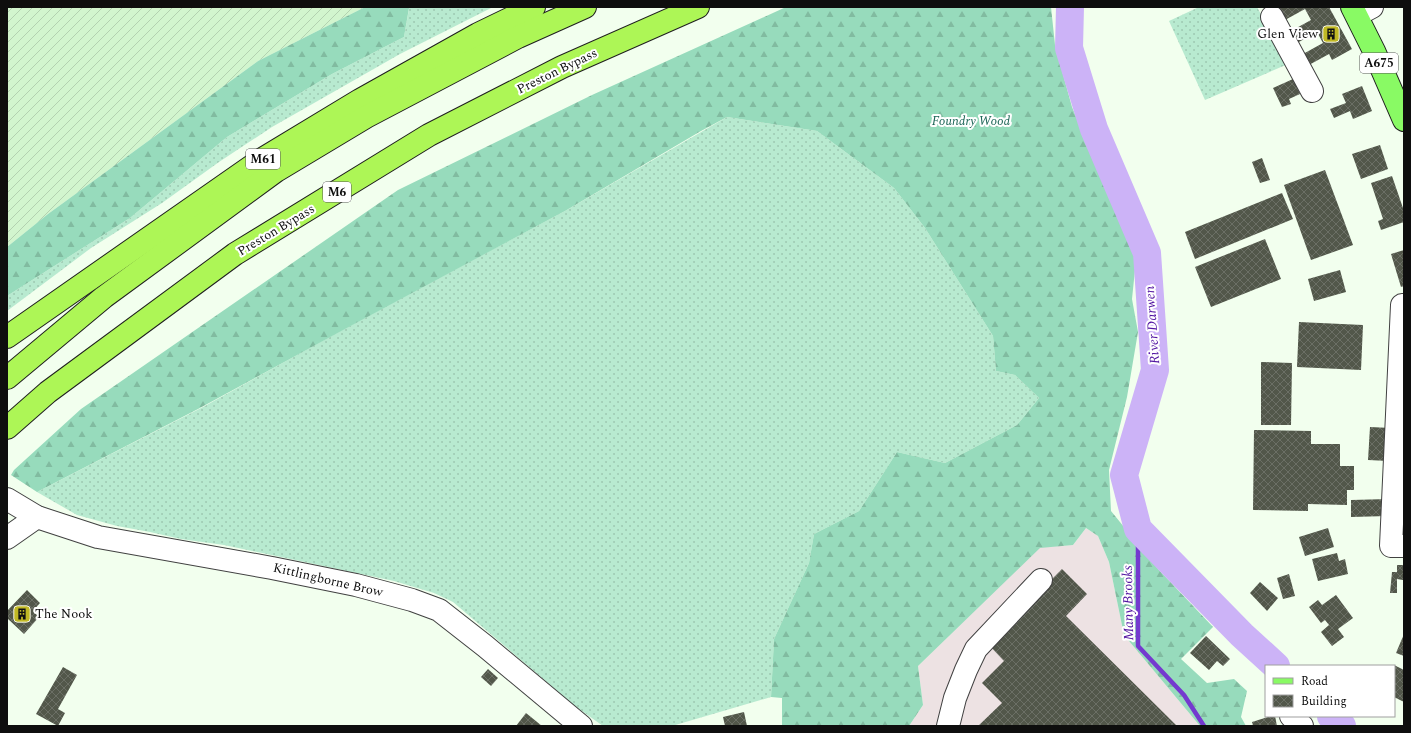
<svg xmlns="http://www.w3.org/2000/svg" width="1411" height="733" viewBox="0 0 1411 733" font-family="Spectral,serif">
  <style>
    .industrial { fill: #ede2e3 }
    .farmland { fill: url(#farmland-furrows) }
    .grass { fill: url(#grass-dots) }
    .forest { fill: url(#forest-firs) }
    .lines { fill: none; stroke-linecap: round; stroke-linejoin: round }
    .stream { stroke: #7439cf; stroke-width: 4.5 }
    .river { stroke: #ccb3f7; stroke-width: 28 }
    .building { fill: url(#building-cross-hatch) }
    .minor-casing { stroke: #414141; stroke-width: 24 }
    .major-casing { stroke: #1f1f1f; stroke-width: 24 }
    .highway-casing { stroke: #1f1f1f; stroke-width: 24 }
    .minor { stroke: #fff; stroke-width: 22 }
    .major { stroke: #89fa64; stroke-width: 22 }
    .highway { stroke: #adf656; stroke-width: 22 }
    .labels { text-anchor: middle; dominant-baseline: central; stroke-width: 4; stroke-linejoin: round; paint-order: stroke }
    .shield { fill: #fff; stroke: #565656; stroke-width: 1 }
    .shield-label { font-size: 12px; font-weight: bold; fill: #0e0e0e }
    .poi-label { font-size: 13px; fill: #0e0e0e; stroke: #fff; text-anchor: end }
    .street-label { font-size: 13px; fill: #0e0e0e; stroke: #fff }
    .park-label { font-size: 13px; font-style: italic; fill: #1d6657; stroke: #fff }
    .water-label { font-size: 14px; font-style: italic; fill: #5215a1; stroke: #fff }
  </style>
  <defs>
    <pattern id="farmland-furrows" width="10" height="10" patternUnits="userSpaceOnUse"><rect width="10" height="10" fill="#d2f5ce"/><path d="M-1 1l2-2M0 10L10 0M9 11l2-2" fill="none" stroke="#b3d1b0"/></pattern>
    <pattern id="grass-dots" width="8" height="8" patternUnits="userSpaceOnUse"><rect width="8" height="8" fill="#b8ead0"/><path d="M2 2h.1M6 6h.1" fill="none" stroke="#9dc8b1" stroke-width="1.8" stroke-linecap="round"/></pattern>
    <pattern id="forest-firs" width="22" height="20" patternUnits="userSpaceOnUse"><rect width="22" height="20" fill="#97dbbc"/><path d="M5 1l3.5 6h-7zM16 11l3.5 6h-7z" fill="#81bba0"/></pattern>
    <pattern id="building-cross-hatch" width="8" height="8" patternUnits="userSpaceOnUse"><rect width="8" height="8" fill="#52574a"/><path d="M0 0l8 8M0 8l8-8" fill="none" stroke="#6b6f65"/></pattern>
  </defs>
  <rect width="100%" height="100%" fill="#f2ffee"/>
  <path class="industrial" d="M1086,528L1098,536L1109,562L1124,635L1200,726H909L923,705L918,666L1040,547L1073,545Z"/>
  <path class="farmland" d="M7,7H365L258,61L48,214L7,247Z"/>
  <g class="grass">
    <path d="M407,7H460L462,8L465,7H493L400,54L272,127L219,162L162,203L91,248L7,311V296L130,218L227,137L332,74L404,37L409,9Z"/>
    <path d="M1199,7H1257L1288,64L1205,100L1169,21Z"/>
    <path d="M727,117L817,131L894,188L925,228L993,336L996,371L1015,375L1039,398L1017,425L945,463L897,452L859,511L814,534L809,563L774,639L771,697L672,726H603L575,706L453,602L434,593L394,581L224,545L181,539L150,532L117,526L77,515L37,492L203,407L384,307L565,211Z"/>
  </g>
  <g class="forest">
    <path d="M365,7H407L409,8L404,37L332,74L227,137L130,218L7,296V247L48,214L258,61Z"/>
    <path d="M786,7H1051L1055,45L1072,107L1136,260L1132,299L1138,332L1127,397L1109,470L1111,511L1159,570L1213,627L1181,659L1207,683L1234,679L1247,691L1241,717L1246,726H1200L1124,635L1109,562L1098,536L1086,528L1073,545L1040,548L918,666L923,705L909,726H782V698L771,697L774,639L809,563L814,534L859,511L897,452L945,463L1017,425L1039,398L1015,375L996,371L993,336L925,228L894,188L817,131L727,117L701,131L565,211L356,323L198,409L37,492L11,475L14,470L81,409L398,190L592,95Z"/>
  </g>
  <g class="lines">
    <path class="stream" d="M1138,529V646L1184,695L1204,726"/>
    <g class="river">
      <path d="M1070,7L1069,48L1094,129L1147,253L1155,370L1124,475L1138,529L1242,635L1276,666"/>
      <path d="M1331,716L1342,726"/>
    </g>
  </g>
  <g class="building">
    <path d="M1282,7H1329L1352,49L1332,60L1329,54L1309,65L1303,54L1323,43L1317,32L1297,43L1291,31L1311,20L1305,9L1285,20L1278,9Z"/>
    <path d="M1293,79L1300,94L1289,99L1291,104L1282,107L1273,88Z"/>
    <path d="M1362,86L1372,111L1353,119L1350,111L1334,118L1330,109L1346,103L1342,94Z"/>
    <path d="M1380,145L1388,169L1361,179L1352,154Z"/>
    <path d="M1262,158L1270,180L1260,183L1252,162Z"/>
    <path d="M1325,170L1353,245L1311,260L1284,185Z"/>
    <path d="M1392,176L1404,211V222L1381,230L1378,221L1383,219L1371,183Z"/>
    <path d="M1282,193L1293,219L1195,259L1185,232Z"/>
    <path d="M1265,239L1281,279L1211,307L1195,267Z"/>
    <path d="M1404,250V286L1401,287L1391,254Z"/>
    <path d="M1340,270L1346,292L1314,301L1308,279Z"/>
    <path d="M1299,322L1363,325L1361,370L1297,367Z"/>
    <path d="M1261,362L1292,363L1291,425H1261Z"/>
    <path d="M1370,427L1391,428L1388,461L1368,460Z"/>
    <path d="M1254,430L1311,431V444H1340V466H1354V490H1347V505L1308,504V511L1253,510Z"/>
    <path d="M1388,499V516L1351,517V500Z"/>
    <path d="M1328,528L1334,547L1305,556L1299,537Z"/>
    <path d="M1337,553L1339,561L1345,559L1348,574L1318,581L1312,559Z"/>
    <path d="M1397,565H1404L1403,580L1397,579V593H1390L1392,572H1397Z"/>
    <path d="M1062,569L1087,594L1066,616L1177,726H978L1002,703L982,683L1004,661L988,644Z"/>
    <path d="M1289,574L1295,596L1283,599L1277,578Z"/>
    <path d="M1260,582L1278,598L1267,611L1250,593Z"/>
    <path d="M27,590L40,603L33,611L39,617L24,634L7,618V611Z"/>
    <path d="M1336,595L1353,618L1338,629L1344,637L1332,646L1321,632L1329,625L1325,620L1321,623L1309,607L1318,600L1322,605Z"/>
    <path d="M1404,634V656L1396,653Z"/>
    <path d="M1206,636L1230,659L1223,666L1217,661L1209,670L1190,653Z"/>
    <path d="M1394,665L1404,670V702L1394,697Z"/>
    <path d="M63,667L77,675L58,709L65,713L58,726L36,714Z"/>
    <path d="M488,669L498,678L491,686L481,677Z"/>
    <path d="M744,712L747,726H725L723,717Z"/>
    <path d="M526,713L542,726H516Z"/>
    <path d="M1271,716H1275L1277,726H1253L1252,722Z"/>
  </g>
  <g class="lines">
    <defs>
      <g id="minor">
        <path d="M1357,15L1372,7"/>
        <path d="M1272,17L1312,91"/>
        <path d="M1402,305L1391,546H1404"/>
        <path d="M7,499L37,517L98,537L272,568L356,585L412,600L439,610L485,646L581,726"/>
        <path d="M7,538L37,517"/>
        <path d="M1291,716L1302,726"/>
        <path d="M948,726L955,698L966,670L976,649L1041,580"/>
      </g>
      <path id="major" d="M1352,7L1374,51L1404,120"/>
      <g id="highway">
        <path d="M7,337L259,161L360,100L478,34L534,7"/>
        <path d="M7,378L104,297L276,171L366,117L518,37L585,7"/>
        <path d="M7,428L48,392L235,254L429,135L562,67L698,7"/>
      </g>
    </defs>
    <use href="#minor" class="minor-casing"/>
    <use href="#major" class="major-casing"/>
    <use href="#highway" class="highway-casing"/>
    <use href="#minor" class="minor"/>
    <use href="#major" class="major"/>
    <use href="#highway" class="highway"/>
  </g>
  <defs>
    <symbol id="building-square" viewBox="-11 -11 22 22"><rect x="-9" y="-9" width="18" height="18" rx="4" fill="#c0b824" stroke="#fff"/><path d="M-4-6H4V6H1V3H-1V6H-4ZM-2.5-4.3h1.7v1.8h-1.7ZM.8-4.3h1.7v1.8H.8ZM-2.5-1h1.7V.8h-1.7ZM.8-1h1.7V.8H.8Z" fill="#111"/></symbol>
  </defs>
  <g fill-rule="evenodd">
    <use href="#building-square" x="1321" y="24" width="20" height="20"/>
    <use href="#building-square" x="12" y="604" width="20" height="20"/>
  </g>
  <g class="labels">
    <g class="shield">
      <rect x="1360" y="53" width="38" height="20" rx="3"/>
      <rect x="246" y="149" width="34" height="20" rx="3"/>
      <rect x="323" y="182" width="28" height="20" rx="3"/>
    </g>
    <g class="shield-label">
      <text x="1379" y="63">A675</text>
      <text x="263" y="159">M61</text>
      <text x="337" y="192">M6</text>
    </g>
    <g class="poi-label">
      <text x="1318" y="34">Glen View</text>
      <text x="35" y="614" text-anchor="start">The Nook</text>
    </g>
    <g class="street-label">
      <text transform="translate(557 71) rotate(-26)">Preston Bypass</text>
      <text transform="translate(276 230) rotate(-31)">Preston Bypass</text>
      <text transform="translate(328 580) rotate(13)">Kittlingborne Brow</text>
    </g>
    <g class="park-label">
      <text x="971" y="121">Foundry Wood</text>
    </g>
    <g class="water-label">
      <text transform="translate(1152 325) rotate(-94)">River Darwen</text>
      <text transform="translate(1128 603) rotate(-91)">Many Brooks</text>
    </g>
  </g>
  <rect width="1411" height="733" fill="none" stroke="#0e0e0e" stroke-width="16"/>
  <rect x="1265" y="665" width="130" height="52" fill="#ffffff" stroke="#9f9f9f"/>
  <rect x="1273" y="678" width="20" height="6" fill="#89fa64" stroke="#9f9f9f"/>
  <text x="1301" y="685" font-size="12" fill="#0e0e0e">Road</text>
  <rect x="1273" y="695" width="20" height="12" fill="url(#building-cross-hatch)" stroke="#9f9f9f"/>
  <text x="1301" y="705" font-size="12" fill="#0e0e0e">Building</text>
</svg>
